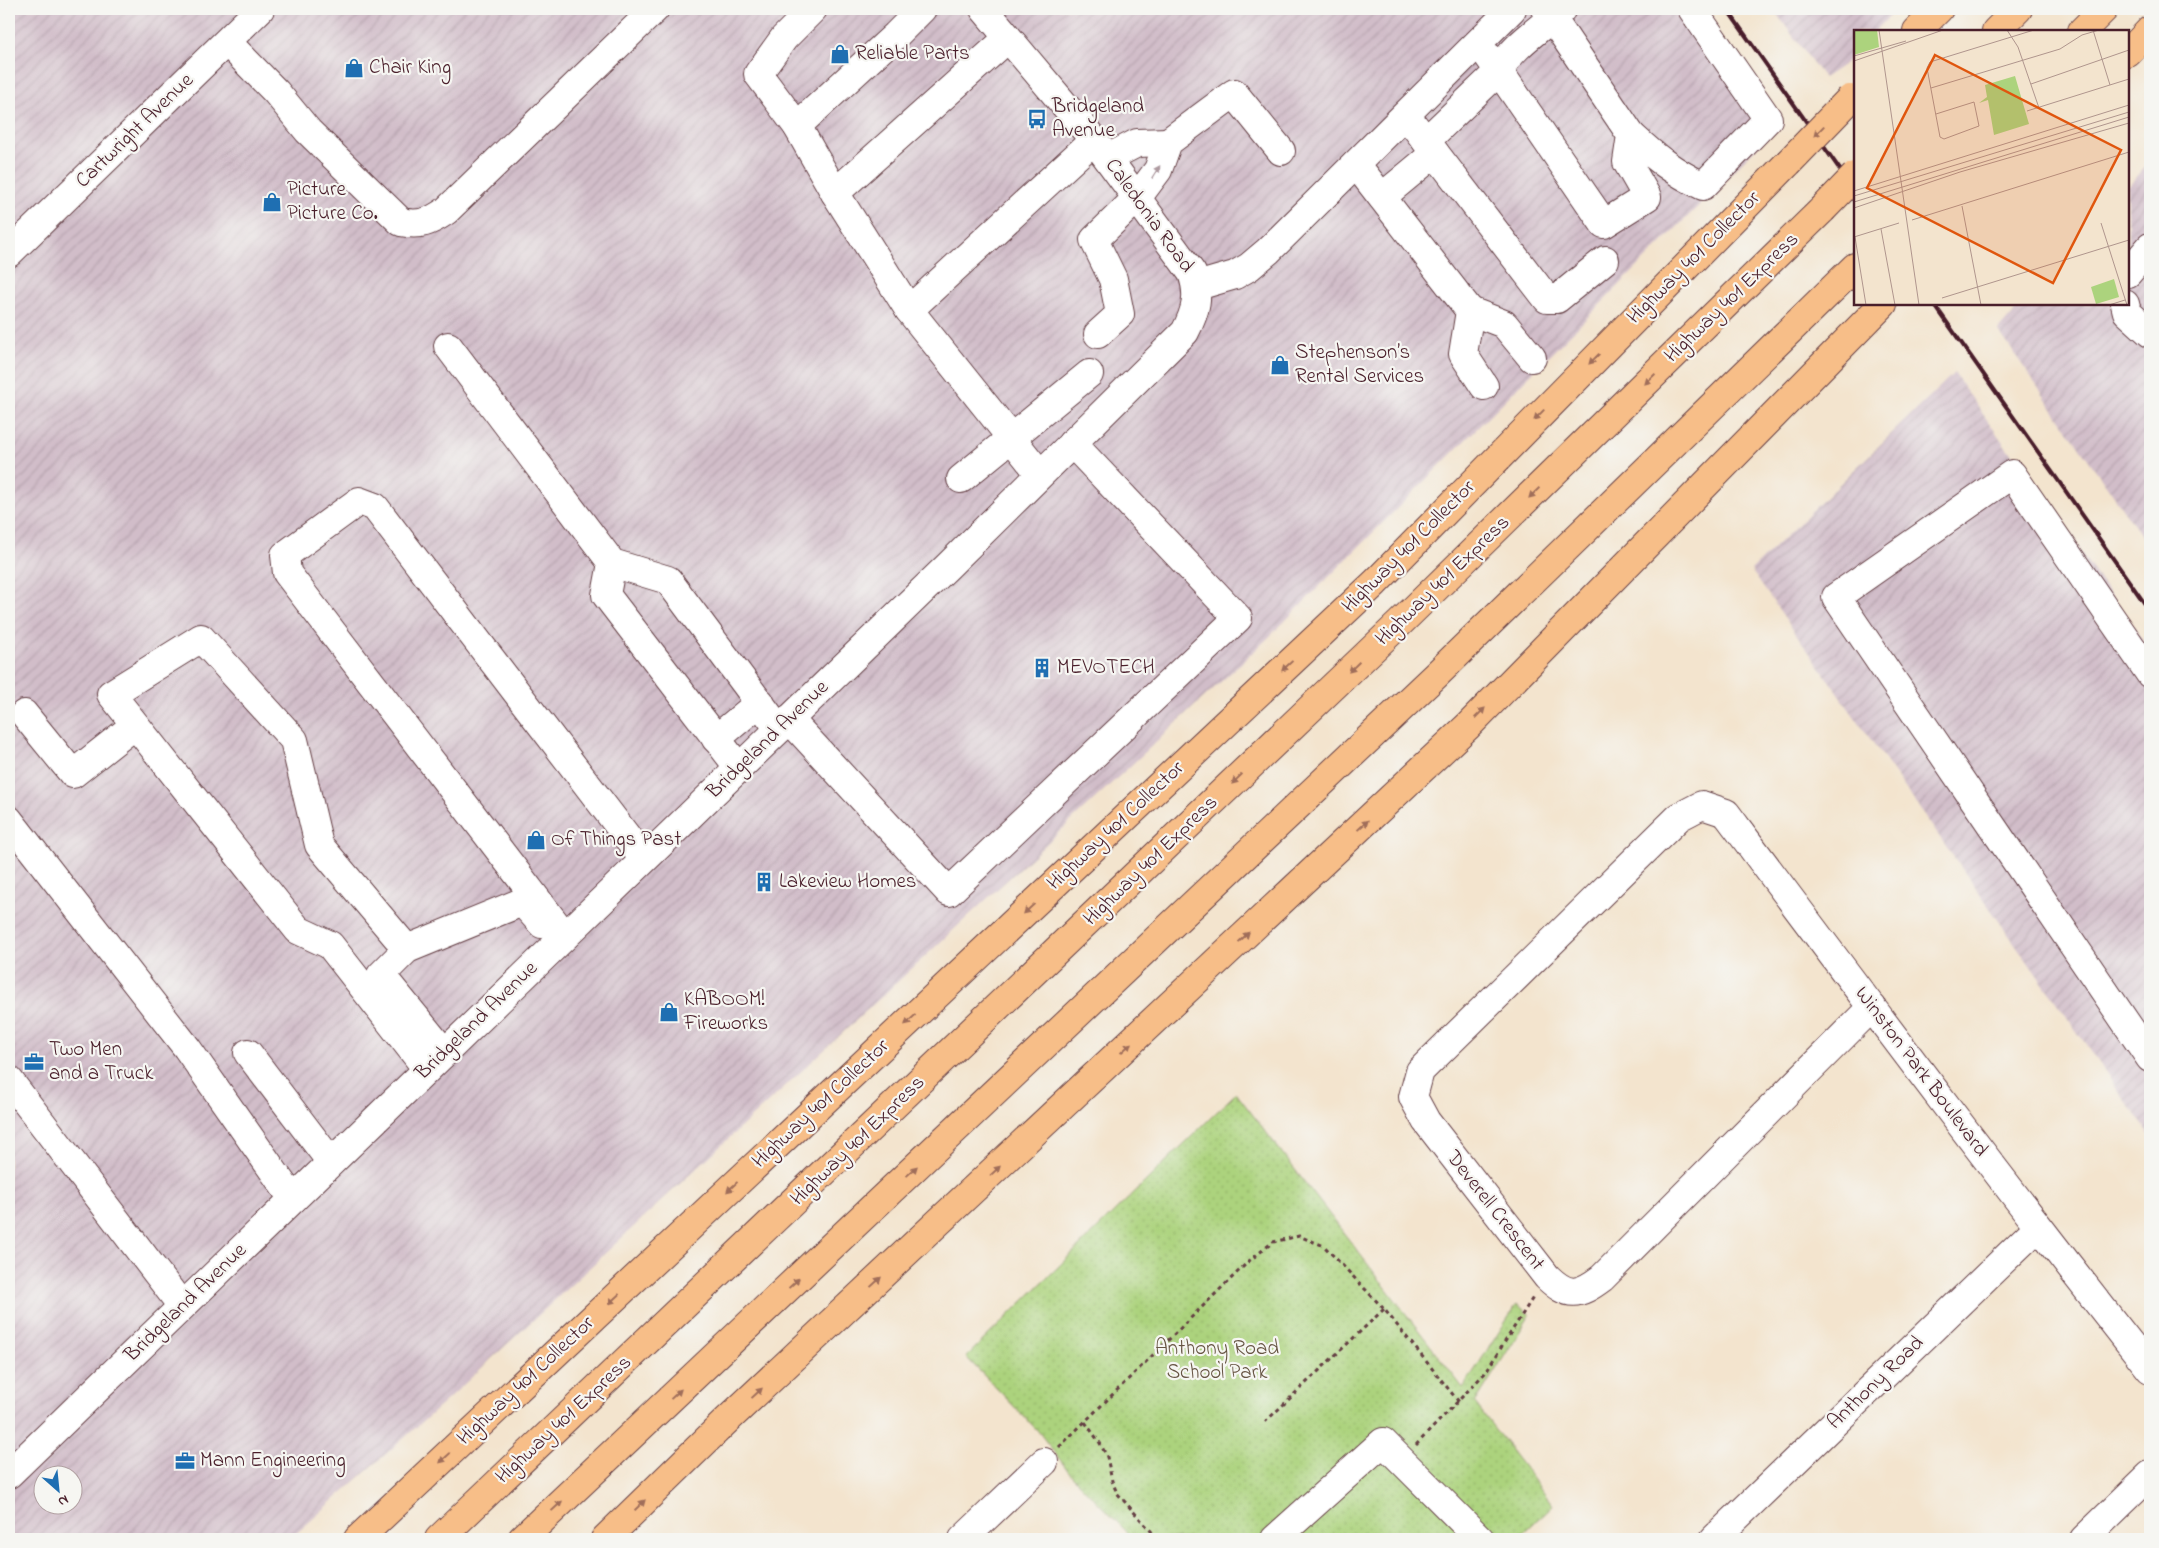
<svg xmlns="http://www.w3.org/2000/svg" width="2159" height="1548" viewBox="0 0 2159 1548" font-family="'Indie Flower',sans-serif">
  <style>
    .industrial { fill: url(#industrial-furrows); fill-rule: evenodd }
    .grass { fill: url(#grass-dots); stroke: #7b7954 }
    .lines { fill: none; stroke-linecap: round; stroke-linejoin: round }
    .minor-casing { stroke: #633d43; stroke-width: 30 }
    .highway-casing { stroke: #633d43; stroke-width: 30 }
    .path { stroke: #633d43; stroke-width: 3; stroke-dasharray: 4 4; stroke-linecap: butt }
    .minor { stroke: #fff; stroke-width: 28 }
    .highway { stroke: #f7be88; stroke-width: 28 }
    .rail { stroke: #4a1f2b; stroke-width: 4 }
    .highway-bridge-casing { stroke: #633d43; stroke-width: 30; stroke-linecap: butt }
    .highway-bridge { stroke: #f7be88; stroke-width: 28 }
    .oneway { fill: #a06e5a }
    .oneway2 { fill: #ae9aa0 }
    .labels { text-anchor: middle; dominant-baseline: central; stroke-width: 4.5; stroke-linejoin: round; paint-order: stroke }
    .poi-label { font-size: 21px; fill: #4a1f2b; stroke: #f6f6f2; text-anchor: start }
    .street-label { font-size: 21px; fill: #4a1f2b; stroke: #f6f6f2 }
    .park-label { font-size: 21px; fill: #675544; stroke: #f6f6f2 }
    .inset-road { fill: none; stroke: #af958d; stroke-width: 1 }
    .view { fill: #e0560e; fill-opacity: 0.15; stroke: #e0560e; stroke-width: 2.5 }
    .inset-edge { fill: none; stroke: #4a1f2b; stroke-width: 2.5 }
  </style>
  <defs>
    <pattern id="industrial-furrows" width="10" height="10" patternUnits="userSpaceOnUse" patternTransform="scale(1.25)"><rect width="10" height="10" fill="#d1bdc9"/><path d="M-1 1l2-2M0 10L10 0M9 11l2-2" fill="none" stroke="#b5a2ad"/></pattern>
    <pattern id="grass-dots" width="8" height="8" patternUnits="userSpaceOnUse" patternTransform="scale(1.25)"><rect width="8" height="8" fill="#acd37d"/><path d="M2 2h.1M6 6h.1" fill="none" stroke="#96b56c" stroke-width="1.8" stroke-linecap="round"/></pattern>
  </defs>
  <rect width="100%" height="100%" fill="#f6f6f2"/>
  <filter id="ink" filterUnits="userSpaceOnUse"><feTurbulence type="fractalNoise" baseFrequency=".02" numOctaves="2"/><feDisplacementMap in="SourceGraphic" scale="10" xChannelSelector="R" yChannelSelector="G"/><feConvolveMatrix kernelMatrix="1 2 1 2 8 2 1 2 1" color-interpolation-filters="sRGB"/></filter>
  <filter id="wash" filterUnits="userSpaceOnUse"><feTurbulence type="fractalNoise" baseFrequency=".0096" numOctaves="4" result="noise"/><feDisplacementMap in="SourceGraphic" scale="20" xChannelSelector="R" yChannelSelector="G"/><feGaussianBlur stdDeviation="1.12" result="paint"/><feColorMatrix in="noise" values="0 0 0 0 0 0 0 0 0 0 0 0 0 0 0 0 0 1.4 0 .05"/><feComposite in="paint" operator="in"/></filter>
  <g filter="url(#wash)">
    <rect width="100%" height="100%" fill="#f3e4ce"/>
    <g class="industrial">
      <path d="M9,9H1699L1781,123L1267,639L447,1400L290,1539H9ZM42,1476H72V1506H42Z"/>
      <path d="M1773,9H1896L1875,31H1855V52L1843,65L1824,78Z"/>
      <path d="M2150,162V548L1998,330L2021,304H2128V187Z"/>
      <path d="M1954,373L2150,651V1135L1751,570Z"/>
    </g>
    <path class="grass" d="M1236,1093L1463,1388L1517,1304L1530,1315L1475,1403L1553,1505L1517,1539H1134L1073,1477L1038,1431L966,1357Z"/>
  </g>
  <g filter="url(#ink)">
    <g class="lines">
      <defs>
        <g id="minor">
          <path d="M813,9L784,38L758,74L797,126L896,35L922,9"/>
          <path d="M1545,9L1552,18L1631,135L1627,162L1647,197L1604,224L1499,71C1513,45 1541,29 1562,9"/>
          <path d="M227,42L276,92L308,131L401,222C420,226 430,222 446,211L655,9"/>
          <path d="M1406,115L1547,299H1557L1605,260"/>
          <path d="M797,126L835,193L909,310"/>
          <path d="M1631,135C1656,158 1672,171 1703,186L1768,119L1692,9"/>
          <path d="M1426,141L1499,71L1489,57"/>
          <path d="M1108,158L1137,143L1168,142"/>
          <path d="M1356,164L1470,311L1463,354L1484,386"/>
          <path d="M835,193L1008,38"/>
          <path d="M1382,197L1435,153"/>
          <path d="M9,253L260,9"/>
          <path d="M2128,273L2150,247"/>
          <path d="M1197,286L1235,275L1249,267L1268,251L1512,9"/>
          <path d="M2125,304L2127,312L2150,333"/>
          <path d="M1470,311L1504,324L1532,358"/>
          <path d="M1098,334L1120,314L1113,279L1094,240L1137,198L1158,170L1168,142L1234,93L1281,151"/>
          <path d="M448,346L612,563L668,580L779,729"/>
          <path d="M1040,474L909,310L1094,140"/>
          <path d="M961,479L1089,374"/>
          <path d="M612,563L606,595L739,768"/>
          <path d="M2150,674L2012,474L1836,597L2150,1058"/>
          <path d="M24,714L73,774L135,725"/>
          <path d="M789,719L949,892L1238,618L1072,443"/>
          <path d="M716,739L760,702"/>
          <path d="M9,820L187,1048L293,1199"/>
          <path d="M565,936L287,573L285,555L359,501L375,507L644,859"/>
          <path d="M407,949L319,845L294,740L201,638L111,694L298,930L330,945L427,1069"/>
          <path d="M1872,1007L1602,1278C1578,1296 1568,1297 1547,1277L1426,1121L1413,1097L1420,1071L1679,817L1702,805L1726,813C1866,1000 2005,1186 2150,1369"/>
          <path d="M444,1052L381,975L407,949L522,902L542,924"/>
          <path d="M248,1053L331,1162"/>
          <path d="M9,1080L182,1306"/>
          <path d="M9,1474L949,565L1185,332C1196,311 1200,295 1192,273L1094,140L984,9"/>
          <path d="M963,1539L1044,1462"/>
          <path d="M1275,1539L1383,1442L1480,1539"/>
          <path d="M1714,1539L2038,1227"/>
          <path d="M2084,1539L2150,1475"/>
        </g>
        <g id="highway">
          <path d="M1917,31L1939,9"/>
          <path d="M1996,31L2018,9"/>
          <path d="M2082,31L2104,9"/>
          <path d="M2128,53L2150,30"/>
          <path d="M358,1539L1375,583L1788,163"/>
          <path d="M439,1539L1400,623L1822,210"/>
          <path d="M522,1539L1436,675L1855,267"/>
          <path d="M605,1539L724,1423L1468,726L1883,304"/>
        </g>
      </defs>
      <use href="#minor" class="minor-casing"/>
      <use href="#highway" class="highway-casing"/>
      <g class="path">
        <path d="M1085,1422L1100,1443L1107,1457L1112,1481L1117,1493L1158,1539"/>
        <path d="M1265,1422L1384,1309"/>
        <path d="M1416,1445L1485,1373L1534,1296"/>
        <path d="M1059,1447L1249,1261L1273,1242L1299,1236L1324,1246L1384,1309L1459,1402"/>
      </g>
      <use href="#minor" class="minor"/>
      <use href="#highway" class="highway"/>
      <g class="rail">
        <path d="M1727,9L1855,191"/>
        <path d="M1934,304L2150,611"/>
      </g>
      <defs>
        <g id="highway-bridge">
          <path d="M1788,163L1850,99"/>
          <path d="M1822,210L1855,176"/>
        </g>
      </defs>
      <use href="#highway-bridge" class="highway-bridge-casing"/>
      <use href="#highway-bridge" class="highway-bridge"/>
    </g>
    <defs><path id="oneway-solid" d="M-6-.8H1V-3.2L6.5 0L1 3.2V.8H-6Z" transform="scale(1.25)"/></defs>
    <g class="oneway">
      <use href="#oneway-solid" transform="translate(1819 131) rotate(134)"/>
      <use href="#oneway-solid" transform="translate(1594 359) rotate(135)"/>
      <use href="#oneway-solid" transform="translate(1650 379) rotate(136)"/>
      <use href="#oneway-solid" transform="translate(1539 415) rotate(134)"/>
      <use href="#oneway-solid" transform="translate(1534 493) rotate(136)"/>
      <use href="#oneway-solid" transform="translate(1287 666) rotate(137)"/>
      <use href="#oneway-solid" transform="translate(1354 667) rotate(136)"/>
      <use href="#oneway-solid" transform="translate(1480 713) rotate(-45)"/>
      <use href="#oneway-solid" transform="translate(1237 779) rotate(136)"/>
      <use href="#oneway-solid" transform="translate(1363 825) rotate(-43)"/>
      <use href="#oneway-solid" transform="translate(1029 909) rotate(137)"/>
      <use href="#oneway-solid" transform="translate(1244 937) rotate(-43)"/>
      <use href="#oneway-solid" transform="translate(910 1020) rotate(137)"/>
      <use href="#oneway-solid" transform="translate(1126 1048) rotate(-43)"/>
      <use href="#oneway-solid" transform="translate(912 1171) rotate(-43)"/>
      <use href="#oneway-solid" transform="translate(995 1171) rotate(-43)"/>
      <use href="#oneway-solid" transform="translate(732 1187) rotate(137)"/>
      <use href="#oneway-solid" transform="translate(876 1282) rotate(-43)"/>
      <use href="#oneway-solid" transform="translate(794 1283) rotate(-43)"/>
      <use href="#oneway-solid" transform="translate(614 1299) rotate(137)"/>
      <use href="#oneway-solid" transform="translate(757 1393) rotate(-43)"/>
      <use href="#oneway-solid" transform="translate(676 1394) rotate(-43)"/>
      <use href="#oneway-solid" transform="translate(445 1458) rotate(137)"/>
      <use href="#oneway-solid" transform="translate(640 1505) rotate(-44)"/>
      <use href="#oneway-solid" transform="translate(557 1506) rotate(-43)"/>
    </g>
    <use class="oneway2" href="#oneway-solid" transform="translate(1156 172) rotate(-58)"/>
  </g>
  <defs>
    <symbol id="shop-bare" viewBox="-9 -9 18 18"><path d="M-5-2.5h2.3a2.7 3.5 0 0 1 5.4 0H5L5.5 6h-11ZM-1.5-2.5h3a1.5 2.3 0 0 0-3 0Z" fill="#1f6fb2" stroke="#f6f6f2" stroke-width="2.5" paint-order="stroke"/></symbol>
    <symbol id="bus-bare" viewBox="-9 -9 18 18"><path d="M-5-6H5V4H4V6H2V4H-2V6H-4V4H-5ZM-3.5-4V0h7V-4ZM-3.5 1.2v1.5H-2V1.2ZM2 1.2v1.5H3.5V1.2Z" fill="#1f6fb2" stroke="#f6f6f2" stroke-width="2.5" paint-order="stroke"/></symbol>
    <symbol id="building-bare" viewBox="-9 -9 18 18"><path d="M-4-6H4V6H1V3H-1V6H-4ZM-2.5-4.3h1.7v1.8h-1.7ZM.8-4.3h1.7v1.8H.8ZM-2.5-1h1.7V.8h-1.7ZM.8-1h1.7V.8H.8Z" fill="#1f6fb2" stroke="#f6f6f2" stroke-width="2.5" paint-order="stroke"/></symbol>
    <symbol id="office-bare" viewBox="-9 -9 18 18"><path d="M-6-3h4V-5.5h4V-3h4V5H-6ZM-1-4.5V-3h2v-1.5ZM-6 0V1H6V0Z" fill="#1f6fb2" stroke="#f6f6f2" stroke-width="2.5" paint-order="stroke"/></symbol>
  </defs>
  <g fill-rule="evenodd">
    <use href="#shop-bare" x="826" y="40" width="28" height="28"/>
    <use href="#shop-bare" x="340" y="54" width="28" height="28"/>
    <use href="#bus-bare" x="1023" y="105" width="28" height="28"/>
    <use href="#shop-bare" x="258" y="188" width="28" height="28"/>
    <use href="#shop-bare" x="1266" y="351" width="28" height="28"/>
    <use href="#building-bare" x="1028" y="654" width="28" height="28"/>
    <use href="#shop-bare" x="522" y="826" width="28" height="28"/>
    <use href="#building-bare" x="750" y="868" width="28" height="28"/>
    <use href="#shop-bare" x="655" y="998" width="28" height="28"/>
    <use href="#office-bare" x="20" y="1048" width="28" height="28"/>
    <use href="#office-bare" x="171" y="1447" width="28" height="28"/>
  </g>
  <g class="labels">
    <g class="poi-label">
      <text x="855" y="54">Reliable Parts</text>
      <text x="369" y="68">Chair King</text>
      <text x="1052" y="107">Bridgeland<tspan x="1052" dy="24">Avenue</tspan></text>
      <text x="287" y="190">Picture<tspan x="287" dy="24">Picture Co.</tspan></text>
      <text x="1295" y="353">Stephenson’s<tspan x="1295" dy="24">Rental Services</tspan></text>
      <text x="1057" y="668">MEVOTECH</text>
      <text x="551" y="840">Of Things Past</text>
      <text x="779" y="882">Lakeview Homes</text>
      <text x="684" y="1000">KABOOM!<tspan x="684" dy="24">Fireworks</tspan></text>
      <text x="49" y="1050">Two Men<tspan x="49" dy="24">and a Truck</tspan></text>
      <text x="200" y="1461">Mann Engineering</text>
    </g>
    <g class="street-label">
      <text transform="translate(135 131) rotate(-44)">Cartwright Avenue</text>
      <text transform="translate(1149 216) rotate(54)">Caledonia Road</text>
      <text transform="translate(1694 258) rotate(-45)">Highway 401 Collector</text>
      <text transform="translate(1732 298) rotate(-44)">Highway 401 Express</text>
      <text transform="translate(1409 547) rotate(-45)">Highway 401 Collector</text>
      <text transform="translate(1443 581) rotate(-44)">Highway 401 Express</text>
      <text transform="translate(768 740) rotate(-44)">Bridgeland Avenue</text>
      <text transform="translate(1116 826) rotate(-43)">Highway 401 Collector</text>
      <text transform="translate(1151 861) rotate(-44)">Highway 401 Express</text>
      <text transform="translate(477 1021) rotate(-44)">Bridgeland Avenue</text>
      <text transform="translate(1921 1072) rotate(53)">Winston Park Boulevard</text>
      <text transform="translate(821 1104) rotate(-43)">Highway 401 Collector</text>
      <text transform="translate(858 1141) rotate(-44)">Highway 401 Express</text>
      <text transform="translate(1495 1211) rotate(52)">Deverell Crescent</text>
      <text transform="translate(186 1303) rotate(-44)">Bridgeland Avenue</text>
      <text transform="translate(526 1381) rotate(-43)">Highway 401 Collector</text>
      <text transform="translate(1876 1383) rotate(-44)">Anthony Road</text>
      <text transform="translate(564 1420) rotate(-43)">Highway 401 Express</text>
    </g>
    <g class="park-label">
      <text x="1217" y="1349">Anthony Road<tspan x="1217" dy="24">School Park</tspan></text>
    </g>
  </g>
  <g transform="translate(1854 30)">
    <rect width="275" height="275" fill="#f3e4ce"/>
    <path d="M161,46L175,94L140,105L134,70L125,73L133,67L131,55Z" fill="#acd37d"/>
    <path d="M0,0H23L25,17L0,25Z" fill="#acd37d"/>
    <path d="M260,249L265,267L242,274L237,257Z" fill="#acd37d"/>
    <path class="inset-road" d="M25,0L65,275M153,0L164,17L185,78M239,0L256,55M0,26L52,11M0,31L89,0M177,54L275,20M77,58L206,19L228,5L245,0M173,81L275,49M82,84L120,72L125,96L90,109L86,107L73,38L76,32L180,0M0,161L275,75M0,166L275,82M0,172L275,87M108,176L127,275M0,178L106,142L275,93M58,190L275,122M247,193L273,275M27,199L41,275M0,207L45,193M1,207L12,275M88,268L275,210M255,275L271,270"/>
    <path class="view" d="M81,25L267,120L199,253L13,158Z"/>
    <rect width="275" height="275" class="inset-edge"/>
  </g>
  <rect width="2159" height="1548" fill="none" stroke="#f6f6f2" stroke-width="30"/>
  <g transform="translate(58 1490) rotate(153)"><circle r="24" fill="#f6f6f2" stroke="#b1a0a2"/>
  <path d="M0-4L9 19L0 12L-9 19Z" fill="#1f6fb2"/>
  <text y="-8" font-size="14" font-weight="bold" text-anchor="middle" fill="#4a1f2b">N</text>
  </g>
</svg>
